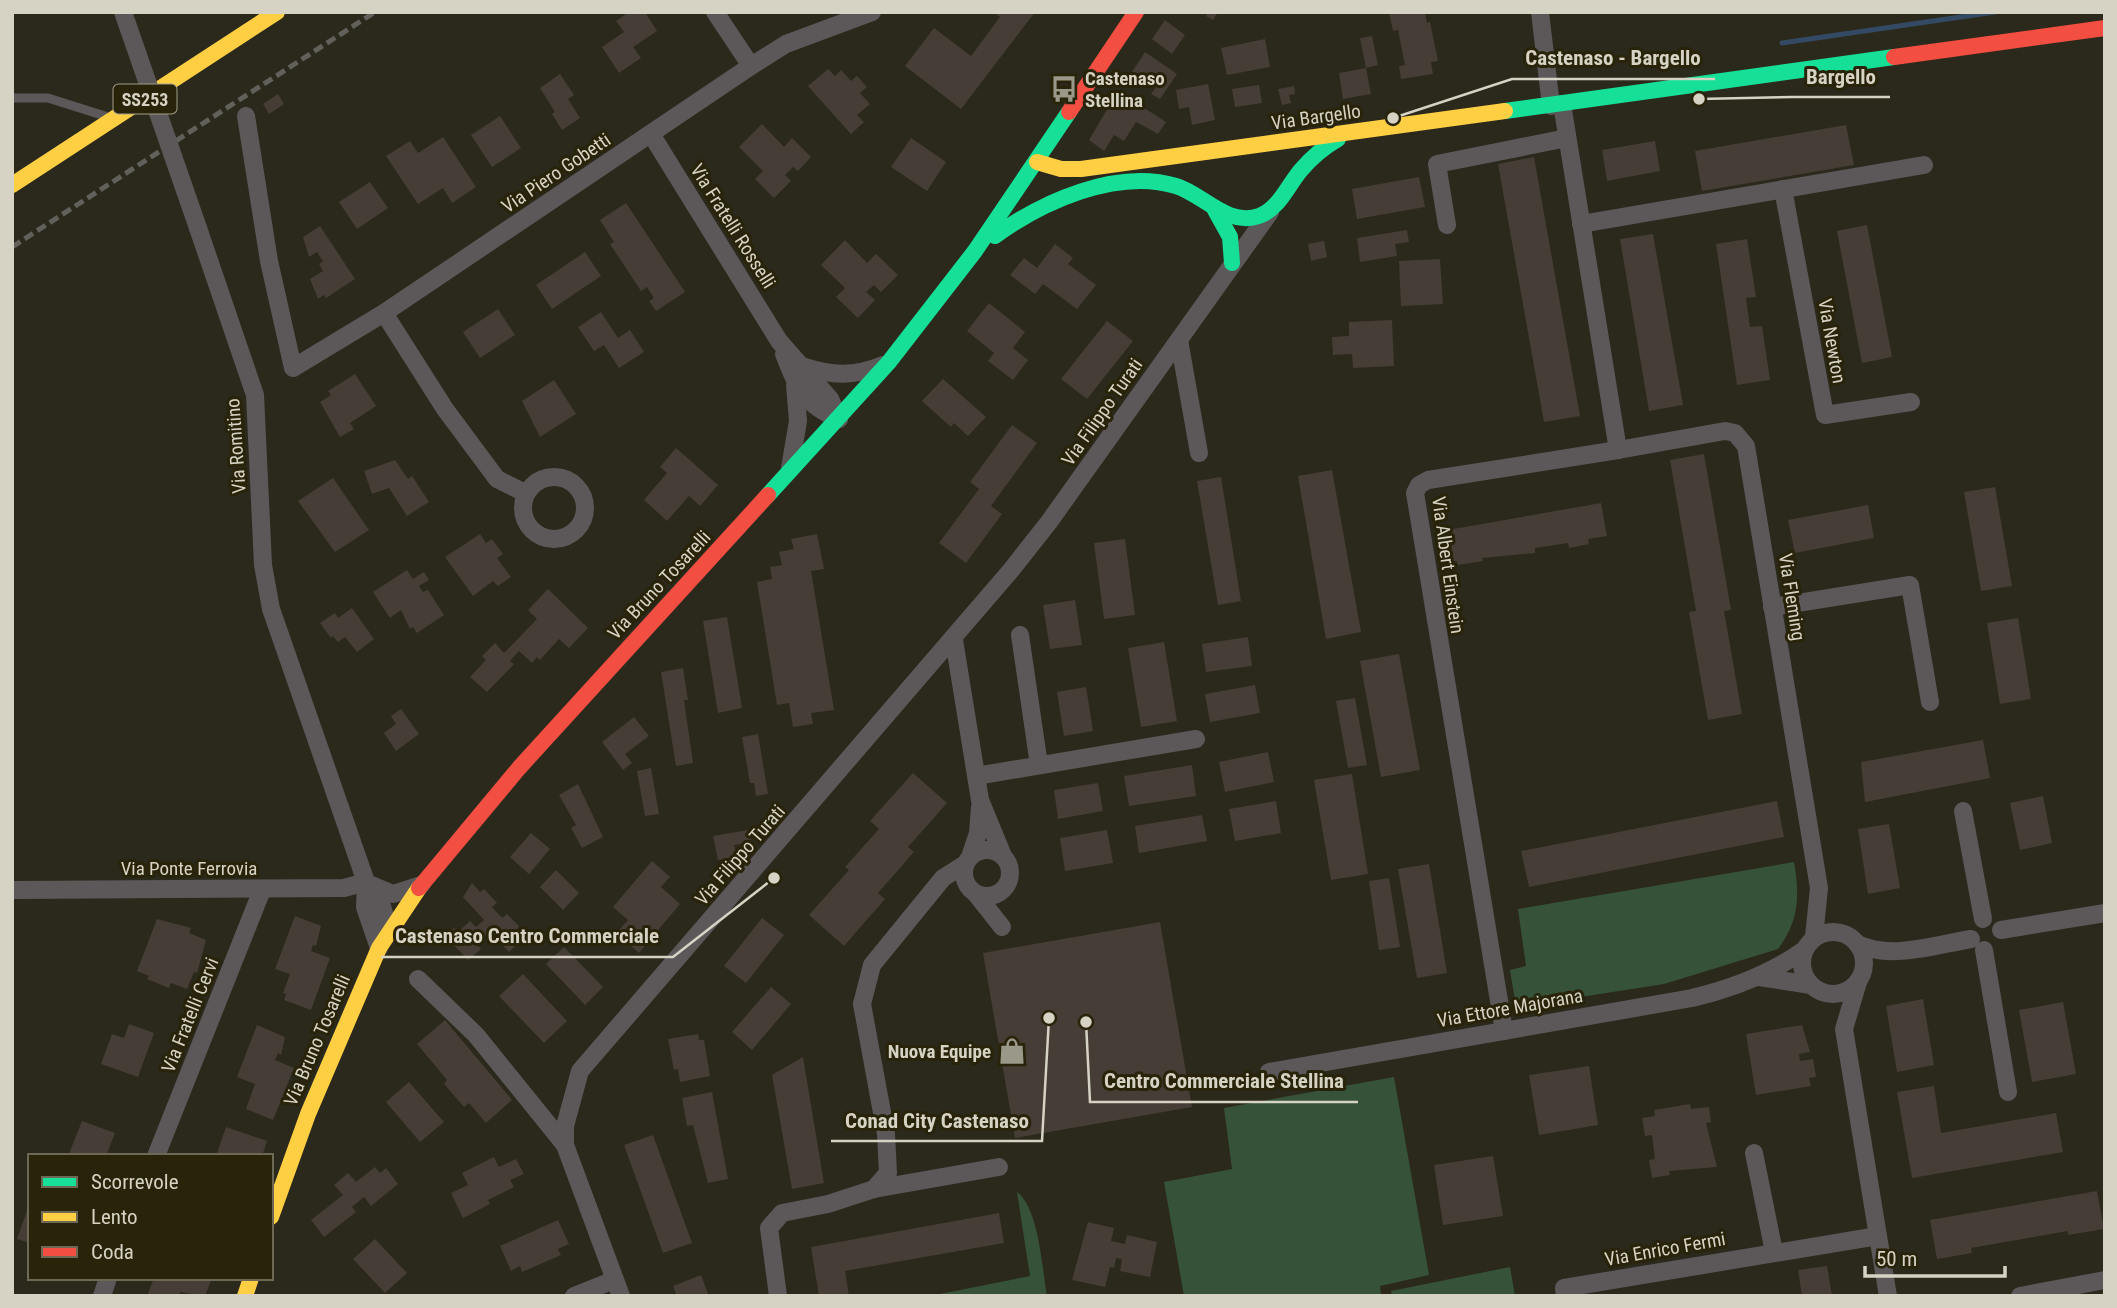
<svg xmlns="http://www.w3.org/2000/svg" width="2117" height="1308" viewBox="0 0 2117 1308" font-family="'Roboto Condensed',sans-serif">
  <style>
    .green { fill: #365339 }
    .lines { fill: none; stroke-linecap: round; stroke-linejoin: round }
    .stream { stroke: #344964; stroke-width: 5 }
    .building { fill: #463d36 }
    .lane { stroke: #5c585a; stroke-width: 9 }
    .street { stroke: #5c585a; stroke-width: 18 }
    .fast { stroke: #16e098; stroke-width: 16 }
    .slow { stroke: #ffcf43; stroke-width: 16 }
    .jam { stroke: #f24e42; stroke-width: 16 }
    .rail { stroke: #62605b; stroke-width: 5; stroke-dasharray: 10 5; stroke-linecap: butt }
    .street-bridge { stroke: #5c585a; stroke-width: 18 }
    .labels { text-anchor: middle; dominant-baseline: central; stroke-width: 6; stroke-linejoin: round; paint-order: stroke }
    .shield { fill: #282309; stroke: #a29e8c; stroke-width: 2 }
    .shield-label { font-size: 18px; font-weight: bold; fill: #d6d3c4 }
    .poi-label { font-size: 19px; font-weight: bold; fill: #d6d3c4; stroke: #282309; text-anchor: start }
    .street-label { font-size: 19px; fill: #d6d3c4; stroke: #282309 }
    .leader { fill: none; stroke: #d6d3c4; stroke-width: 2.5 }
    .callout-dot { fill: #d6d3c4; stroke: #282309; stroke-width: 2.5 }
    .callout-label { font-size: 21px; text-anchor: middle; font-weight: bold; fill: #d6d3c4; stroke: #282309; stroke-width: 6; stroke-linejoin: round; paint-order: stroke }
  </style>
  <rect width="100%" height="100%" fill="#2b291b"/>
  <g class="green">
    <path d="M1794,862C1800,896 1799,921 1778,949L1664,984L1516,1007L1510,970L1526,966L1518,909Z"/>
    <path d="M1394,1077L1429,1275L1380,1286L1381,1296H1184L1164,1182L1232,1169L1224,1108Z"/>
    <path d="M1017,1192C1039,1208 1042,1269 1047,1296H930L1030,1276Z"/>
    <path d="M1510,1267L1515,1296H1392L1391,1291Z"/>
  </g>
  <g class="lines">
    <path class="stream" d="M1782,43L1995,12"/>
  </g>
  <g class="building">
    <path d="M629,12H645L657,31L633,47L641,58L619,73L602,47L624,32L616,21Z"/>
    <path d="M994,12H1035L961,109L905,66L934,28L971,56L1000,17Z"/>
    <path d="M1209,12H1218L1213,20L1206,16Z"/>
    <path d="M1389,12H1425L1427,23L1430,22L1438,61L1431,62L1433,74L1401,79L1399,66L1405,65L1398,30L1393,31Z"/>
    <path d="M1165,20L1185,35L1172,54L1152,39Z"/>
    <path d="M1372,36L1378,65L1366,68L1360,38Z"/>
    <path d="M1265,39L1270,67L1227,75L1221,48Z"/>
    <path d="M1145,52L1177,74L1160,99L1151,94L1156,87L1132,72Z"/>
    <path d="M1366,68L1371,94L1343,99L1339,73Z"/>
    <path d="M828,69L835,76L841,70L851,81L857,76L867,87L860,93L870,104L857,115L864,122L851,134L808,86Z"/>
    <path d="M560,74L574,95L568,99L580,118L562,130L552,114L555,112L540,88Z"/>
    <path d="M1208,84L1215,120L1192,125L1189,107L1179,109L1176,90Z"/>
    <path d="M1259,85L1262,103L1235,107L1232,89Z"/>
    <path d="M1294,86L1295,94L1289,95L1291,103L1282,105L1278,89Z"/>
    <path d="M1118,91L1166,122L1158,134L1136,122L1124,141L1114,135L1104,151L1089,140Z"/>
    <path d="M278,94L284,104L269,114L263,104Z"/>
    <path d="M500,116L521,148L492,167L471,135Z"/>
    <path d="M762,124L784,147L792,138L811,157L798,171L793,167L785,175L791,181L774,198L755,179L763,171L739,147Z"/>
    <path d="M1846,125L1854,165L1702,191L1695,151Z"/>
    <path d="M443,137L476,187L452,203L443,188L418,204L386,156L410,141L418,153Z"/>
    <path d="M911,138L946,162L927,191L891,167Z"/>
    <path d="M1655,141L1660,171L1607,181L1602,150Z"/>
    <path d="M1534,157L1580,416L1544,422L1498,164Z"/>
    <path d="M1419,177L1425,207L1357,219L1352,189Z"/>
    <path d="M370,182L388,208L357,229L339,202Z"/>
    <path d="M626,203L685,292L656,311L649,301L654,298L647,287L641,291L610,244L614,242L600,220Z"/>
    <path d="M1867,225L1892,357L1862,363L1837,231Z"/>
    <path d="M320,226L355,279L326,298L324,295L318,299L310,279L323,271L319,264L323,261L317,252L309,257L303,237Z"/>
    <path d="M1407,230L1409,242L1395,244L1397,256L1360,262L1357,238Z"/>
    <path d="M1653,234L1683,405L1649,411L1620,239Z"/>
    <path d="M1747,239L1756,297L1746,298L1750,327L1762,326L1770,380L1737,385L1716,244Z"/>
    <path d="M845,240L867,263L876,254L898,275L881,292L874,285L866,292L875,300L858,318L836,297L845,288L821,265Z"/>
    <path d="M1324,241L1327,257L1311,261L1308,244Z"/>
    <path d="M1055,244L1073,258L1068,264L1096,285L1077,309L1043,284L1035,294L1010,275L1024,258L1037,268Z"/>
    <path d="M585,252L601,276L552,309L536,285Z"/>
    <path d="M1440,259L1443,304L1401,306L1399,261Z"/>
    <path d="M989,303L1025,332L1013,348L1028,360L1013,380L988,361L994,353L967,331Z"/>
    <path d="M498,309L515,335L480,358L463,332Z"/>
    <path d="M601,312L618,338L630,330L644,352L619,368L604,345L594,351L578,327Z"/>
    <path d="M1392,320L1394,366L1353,368L1352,354L1333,355L1332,337L1349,336V322Z"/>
    <path d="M1107,321L1133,341L1087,399L1061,379Z"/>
    <path d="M355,374L376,406L350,423L354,429L340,437L320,402L331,395L328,391Z"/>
    <path d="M943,379L986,417L968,436L954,423L951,427L922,401Z"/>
    <path d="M554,380L576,414L540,437L522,401Z"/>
    <path d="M1012,425L1037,443L991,506L1002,514L966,563L939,543L979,489L970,482Z"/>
    <path d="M676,448L718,485L700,506L689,496L667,521L644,500L667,473L660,467Z"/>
    <path d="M1704,454L1731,610L1724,611L1742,714L1708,720L1689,612L1696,611L1670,460Z"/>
    <path d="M395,460L408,479L412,476L429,502L407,516L389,488L372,494L364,471Z"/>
    <path d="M1332,470L1361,632L1326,639L1298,476Z"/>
    <path d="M1221,477L1241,601L1218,605L1197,481Z"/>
    <path d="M333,478L369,530L335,552L298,501Z"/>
    <path d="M1995,487L2012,586L1981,591L1964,492Z"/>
    <path d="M1601,503L1607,536L1588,539L1589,544L1569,548L1568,543L1535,548V553L1482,558L1483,561L1458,565L1457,561L1447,563L1442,531Z"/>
    <path d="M1868,505L1874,538L1795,553L1788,520Z"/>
    <path d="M480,534L486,543L492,539L503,554L497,558L511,577L498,586L493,581L473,596L445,557Z"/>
    <path d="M817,534L824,569L811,571L834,710L811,713L813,724L793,727L789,703L777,705L757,582L772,579L770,567L782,565L779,552L794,549L791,539Z"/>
    <path d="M1125,539L1135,615L1104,619L1094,543Z"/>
    <path d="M407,570L413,579L424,572L429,580L419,586L423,592L428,590L444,615L417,633L413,627L410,629L401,610L390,618L373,592Z"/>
    <path d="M548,589L588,628L569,648L559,639L540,660L537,657L532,663L519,651L510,661L514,664L487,692L470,677L486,660L482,656L495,643L504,653L537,619L528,610Z"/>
    <path d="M1075,600L1082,645L1050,649L1043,605Z"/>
    <path d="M352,608L374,639L357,652L345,637L338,642L333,636L331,638L320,623L335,613L338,618Z"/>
    <path d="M727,617L742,708L718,713L703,621Z"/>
    <path d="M2018,618L2031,699L2000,704L1987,623Z"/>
    <path d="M1248,637L1252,666L1206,672L1202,644Z"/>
    <path d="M1164,642L1177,721L1141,727L1128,648Z"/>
    <path d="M1399,654L1420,770L1381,777L1360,661Z"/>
    <path d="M683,668L688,700H684L693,763L676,766L661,672Z"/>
    <path d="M1255,685L1260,713L1210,722L1205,694Z"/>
    <path d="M1086,687L1093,731L1064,736L1057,692Z"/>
    <path d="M1355,698L1367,765L1348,768L1336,701Z"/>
    <path d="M401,709L419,734L396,751L384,733L396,724L391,716Z"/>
    <path d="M634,717L649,736L625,754L632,763L623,770L602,742Z"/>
    <path d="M758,734L768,794L756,796L754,783H750L742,737Z"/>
    <path d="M1983,740L1990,778L1865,802L1861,762Z"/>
    <path d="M1268,752L1274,782L1225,792L1219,762Z"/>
    <path d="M1192,765L1196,796L1129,806L1124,776Z"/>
    <path d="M651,768L659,814L645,816L637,771Z"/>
    <path d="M913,773L947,803L908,847L914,852L878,893L885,899L844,946L809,915L849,870L845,867L879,829L870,821Z"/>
    <path d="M1352,774L1368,874L1331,880L1314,780Z"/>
    <path d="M1098,783L1103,811L1058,819L1054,790Z"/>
    <path d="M578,784L603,837L582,848L571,828L576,825L559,795Z"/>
    <path d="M2043,796L2052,843L2020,850L2010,803Z"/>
    <path d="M1276,801L1281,833L1235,841L1229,809Z"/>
    <path d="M1777,801L1784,837L1529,887L1521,851Z"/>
    <path d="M1202,815L1207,841L1139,853L1135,826Z"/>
    <path d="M1889,824L1900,888L1868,894L1858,829Z"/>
    <path d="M748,830L751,842L734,845L737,857L718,860L713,836Z"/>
    <path d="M1107,830L1113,863L1065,871L1060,838Z"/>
    <path d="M531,833L550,849L529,874L510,857Z"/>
    <path d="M652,861L670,877L661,887L680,904L639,953L616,933L628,920L613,907Z"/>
    <path d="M1429,864L1447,973L1417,978L1398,869Z"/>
    <path d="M556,870L579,893L563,910L540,887Z"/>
    <path d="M1389,878L1400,947L1379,950L1369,881Z"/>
    <path d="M472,883L480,892L484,889L497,903L492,907L502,918L507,914L519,926L517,929L525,937L509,952L490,932L477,944L481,949L468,960L445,936L454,928L458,932L470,921L476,927L484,920L463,897Z"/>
    <path d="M295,916L321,926L316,946L313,945L311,951L330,958L311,1010L284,1000L286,994L283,993L290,974L275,969Z"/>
    <path d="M762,918L784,935L746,983L724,966Z"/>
    <path d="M157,919L191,928L189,933L206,940L197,973L194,972L187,989L171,983L169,988L147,979L149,976L137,971Z"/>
    <path d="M1160,922L1192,1107L1015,1138L983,953Z"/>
    <path d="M564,947L603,987L585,1005L546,964Z"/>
    <path d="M523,974L567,1021L544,1043L499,996Z"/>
    <path d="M771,987L791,1004L752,1050L732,1032Z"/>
    <path d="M1923,999L1934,1065L1897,1072L1886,1006Z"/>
    <path d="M2063,1002L2076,1074L2032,1082L2019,1010Z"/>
    <path d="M445,1020L512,1100L486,1123L469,1103L464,1107L444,1084L447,1080L417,1044Z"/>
    <path d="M129,1024L154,1033L138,1077L101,1064L112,1034L124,1038Z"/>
    <path d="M257,1025L285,1037L281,1055L278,1053L275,1060L294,1068L273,1120L246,1109L255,1084L237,1077Z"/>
    <path d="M1802,1025L1810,1052L1799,1054L1800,1061L1813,1059L1816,1077L1809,1078L1811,1086L1756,1095L1746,1034Z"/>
    <path d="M698,1034L699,1040H704L710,1076L680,1082L678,1069L674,1070L668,1039Z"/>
    <path d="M803,1057L824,1183L792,1189L772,1075Z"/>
    <path d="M1589,1066L1598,1125L1539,1135L1529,1075Z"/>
    <path d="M409,1082L444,1122L420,1142L386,1102Z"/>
    <path d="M1934,1086L1941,1133L2056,1113L2063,1152L1912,1178L1897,1092Z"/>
    <path d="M712,1092L728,1179L708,1183L693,1125L687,1126L682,1098Z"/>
    <path d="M1690,1104L1691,1109L1709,1107L1711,1122L1706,1123L1717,1167L1669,1171L1670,1175L1652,1178L1649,1160L1655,1159L1652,1135L1645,1136L1642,1118L1655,1116L1654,1110Z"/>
    <path d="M82,1121L115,1133L106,1156H68Z"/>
    <path d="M226,1127L267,1141L262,1156H216Z"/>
    <path d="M653,1135L692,1243L663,1253L624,1145Z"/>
    <path d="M1493,1156L1503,1216L1443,1225L1434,1165Z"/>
    <path d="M494,1157L499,1167L516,1159L524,1174L510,1180L514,1187L488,1200L490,1204L463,1218L451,1193L468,1185L462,1173Z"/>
    <path d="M375,1167L380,1173L386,1168L398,1184L371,1206L364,1197L352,1207L356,1212L324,1237L311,1220L343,1195L334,1185L348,1173L356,1182Z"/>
    <path d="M2097,1191L2104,1229L2068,1235V1231L1971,1248L1972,1253L1937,1259L1930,1220Z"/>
    <path d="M30,1202V1243L17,1239Z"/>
    <path d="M999,1213L1004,1243L845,1271L849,1296H819L811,1247Z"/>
    <path d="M558,1220L569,1244L558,1249L561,1255L522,1272L520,1266L511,1271L500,1246Z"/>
    <path d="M1088,1222L1114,1228L1111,1241L1125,1244L1127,1235L1157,1242L1150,1277L1120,1271L1122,1259L1116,1258L1114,1268L1110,1267L1105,1287L1072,1280Z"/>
    <path d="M375,1239L407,1273L385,1293L353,1259Z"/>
    <path d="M1827,1266L1832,1296H1802L1798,1270Z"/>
    <path d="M701,1275L709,1296H677L673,1286Z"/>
    <path d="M154,1278H212L205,1296L180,1292L179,1296H147Z"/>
  </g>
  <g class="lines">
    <path class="lane" d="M12,98H48L105,116"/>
    <g class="street">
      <path d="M715,12L751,66L786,44L872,12"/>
      <path d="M1540,12L1551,106"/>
      <path d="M246,116L269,261L293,368L384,313L751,66"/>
      <path d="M651,134L779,341L830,399L839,419"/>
      <path d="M1783,189L1825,415L1911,402"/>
      <path d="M1581,224L1924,165"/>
      <path d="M1447,225L1437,164L1567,138"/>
      <path d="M198,228L255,395L263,565L271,609L366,882L381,903L389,930"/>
      <path d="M384,313L445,409L497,479L525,493"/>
      <path d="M1179,340L1199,453"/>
      <path d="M784,354C797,387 804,405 839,419"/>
      <path d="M802,366C832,376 854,377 883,365"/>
      <path d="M1618,450L1725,431L1735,433L1746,446L1819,888L1814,937"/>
      <path d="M790,468L798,421L795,385"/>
      <circle cx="554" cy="508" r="31"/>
      <path d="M1772,607L1910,585L1930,702"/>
      <path d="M1020,635L1039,765"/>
      <path d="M954,640L980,800L1003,856"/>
      <path d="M976,776L1196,739"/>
      <path d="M1963,811L1983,919"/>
      <circle cx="987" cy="873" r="23"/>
      <path d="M970,857L978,833L980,807"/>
      <path d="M366,882L365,907L379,948"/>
      <path d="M369,884L393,894L421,885"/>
      <path d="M12,890L344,888L366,882"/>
      <path d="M976,894L1002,927"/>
      <path d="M2001,930L2105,913"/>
      <circle cx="1833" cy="963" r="31"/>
      <path d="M1857,944C1891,960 1935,945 1971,939"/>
      <path d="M1984,950L2008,1092"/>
      <path d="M1759,977L1811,985"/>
      <path d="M418,979L476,1035L565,1145"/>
      <path d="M1858,982L1844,1029L1878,1236"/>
      <path d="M1504,1031L1415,493L1419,485L1428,480L1618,450L1562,104"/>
      <path d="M1269,1072L1692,998C1730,989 1772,973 1804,950"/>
      <path d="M1754,1153L1774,1252"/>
      <path d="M156,1156L262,890"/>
      <path d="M874,1189L999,1167"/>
      <path d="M102,1296L108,1278"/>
      <path d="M574,1296L614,1280"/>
      <path d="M621,1296L565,1145V1126L580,1071L1012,569L1049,522L1270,212"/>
      <path d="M778,1296L769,1228L782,1213L828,1204L874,1189L888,1173L886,1134L862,1004L872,965L943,878L965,864"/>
      <path d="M1565,1296L1564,1288L1878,1236L1888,1296"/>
      <path d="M2020,1296L2105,1280"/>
    </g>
    <g class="fast">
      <path d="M1505,111L1894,57"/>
      <path d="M1215,210L1230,237L1232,263"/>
      <path d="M995,236C1042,202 1116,168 1176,186C1203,194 1227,227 1259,216C1279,209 1288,185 1301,170C1312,157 1324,147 1338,139"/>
      <path d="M768,495L889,362L975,251L1069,112"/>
    </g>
    <g class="slow">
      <path d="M1037,162L1061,169H1081L1505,111"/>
      <path d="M12,185L277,12"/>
      <path d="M271,1217L308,1114L379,948L419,888"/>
      <path d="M245,1296L251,1278"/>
    </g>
    <g class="jam">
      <path d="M1894,57L2105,28"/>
      <path d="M1069,112L1136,12"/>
      <path d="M419,888L519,768L768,495"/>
    </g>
    <path class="rail" d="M12,247L375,12"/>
    <path class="street-bridge" d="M123,12L198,228"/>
  </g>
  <defs>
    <symbol id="bus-bare" viewBox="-9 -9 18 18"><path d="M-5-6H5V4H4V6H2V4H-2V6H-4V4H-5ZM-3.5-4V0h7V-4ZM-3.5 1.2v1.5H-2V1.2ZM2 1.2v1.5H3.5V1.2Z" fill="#9a9889" stroke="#282309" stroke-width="2.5" paint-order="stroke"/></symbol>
    <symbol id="shop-bare" viewBox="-9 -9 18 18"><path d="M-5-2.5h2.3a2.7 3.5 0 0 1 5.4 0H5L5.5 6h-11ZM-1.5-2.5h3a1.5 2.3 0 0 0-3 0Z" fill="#9a9889" stroke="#282309" stroke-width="2.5" paint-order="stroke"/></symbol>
  </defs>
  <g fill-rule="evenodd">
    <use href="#bus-bare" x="1045" y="70" width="38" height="38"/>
    <use href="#shop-bare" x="993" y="1032" width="38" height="38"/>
  </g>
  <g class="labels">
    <rect class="shield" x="113.5" y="84.5" width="63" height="29" rx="5"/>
    <g class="shield-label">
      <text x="145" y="99">SS253</text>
    </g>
    <g class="poi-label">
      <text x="1085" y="78">Castenaso<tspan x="1085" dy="22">Stellina</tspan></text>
      <text x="991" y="1051" text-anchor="end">Nuova Equipe</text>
    </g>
    <g class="street-label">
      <text transform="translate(1316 117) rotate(-8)">Via Bargello</text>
      <text transform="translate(556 173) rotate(-34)">Via Piero Gobetti</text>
      <text transform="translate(733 226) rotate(58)">Via Fratelli Rosselli</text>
      <text transform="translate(1832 341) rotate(80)">Via Newton</text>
      <text transform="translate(1102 412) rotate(-55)">Via Filippo Turati</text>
      <text transform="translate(236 446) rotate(-94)">Via Romitino</text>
      <text transform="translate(1448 565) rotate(82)">Via Albert Einstein</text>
      <text transform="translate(659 585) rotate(-47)">Via Bruno Tosarelli</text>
      <text transform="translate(1792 597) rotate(81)">Via Fleming</text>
      <text transform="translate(740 855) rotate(-49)">Via Filippo Turati</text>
      <text x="189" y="868">Via Ponte Ferrovia</text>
      <text transform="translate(1510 1008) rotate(-10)">Via Ettore Majorana</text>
      <text transform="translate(190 1015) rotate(-68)">Via Fratelli Cervi</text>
      <text transform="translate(317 1040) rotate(-67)">Via Bruno Tosarelli</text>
      <text transform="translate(1665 1249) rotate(-10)">Via Enrico Fermi</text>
    </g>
  </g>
  <path class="leader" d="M1393 118L1512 79H1715M1699 99L1792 97H1890M774 878L673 957H381M1086 1022L1090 1102H1358M1049 1018L1042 1141H831"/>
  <g class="callout-dot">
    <circle cx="1393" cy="118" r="7"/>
    <circle cx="1699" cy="99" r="7"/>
    <circle cx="774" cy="878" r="7"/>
    <circle cx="1086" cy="1022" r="7"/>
    <circle cx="1049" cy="1018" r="7"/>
  </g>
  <g class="callout-label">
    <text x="1613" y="65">Castenaso - Bargello</text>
    <text x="1841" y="84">Bargello</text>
    <text x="527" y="943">Castenaso Centro Commerciale</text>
    <text x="1224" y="1088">Centro Commerciale Stellina</text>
    <text x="937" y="1128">Conad City Castenaso</text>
  </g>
  <rect width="2117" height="1308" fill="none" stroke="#d6d3c4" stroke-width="28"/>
  <rect x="28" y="1154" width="245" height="126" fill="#282309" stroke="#6e6954" stroke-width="2"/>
  <rect x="42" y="1177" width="35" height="10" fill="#16e098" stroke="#6e6954" stroke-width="2"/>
  <text x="91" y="1189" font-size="21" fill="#d6d3c4">Scorrevole</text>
  <rect x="42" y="1212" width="35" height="10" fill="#ffcf43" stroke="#6e6954" stroke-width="2"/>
  <text x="91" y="1224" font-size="21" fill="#d6d3c4">Lento</text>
  <rect x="42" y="1247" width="35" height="10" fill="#f24e42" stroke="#6e6954" stroke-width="2"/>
  <text x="91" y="1259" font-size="21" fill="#d6d3c4">Coda</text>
  <path d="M1865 1266v10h140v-10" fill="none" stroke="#d6d3c4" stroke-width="3.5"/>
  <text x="1876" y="1266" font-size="21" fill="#d6d3c4" stroke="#282309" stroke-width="5" paint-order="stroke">50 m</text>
</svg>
